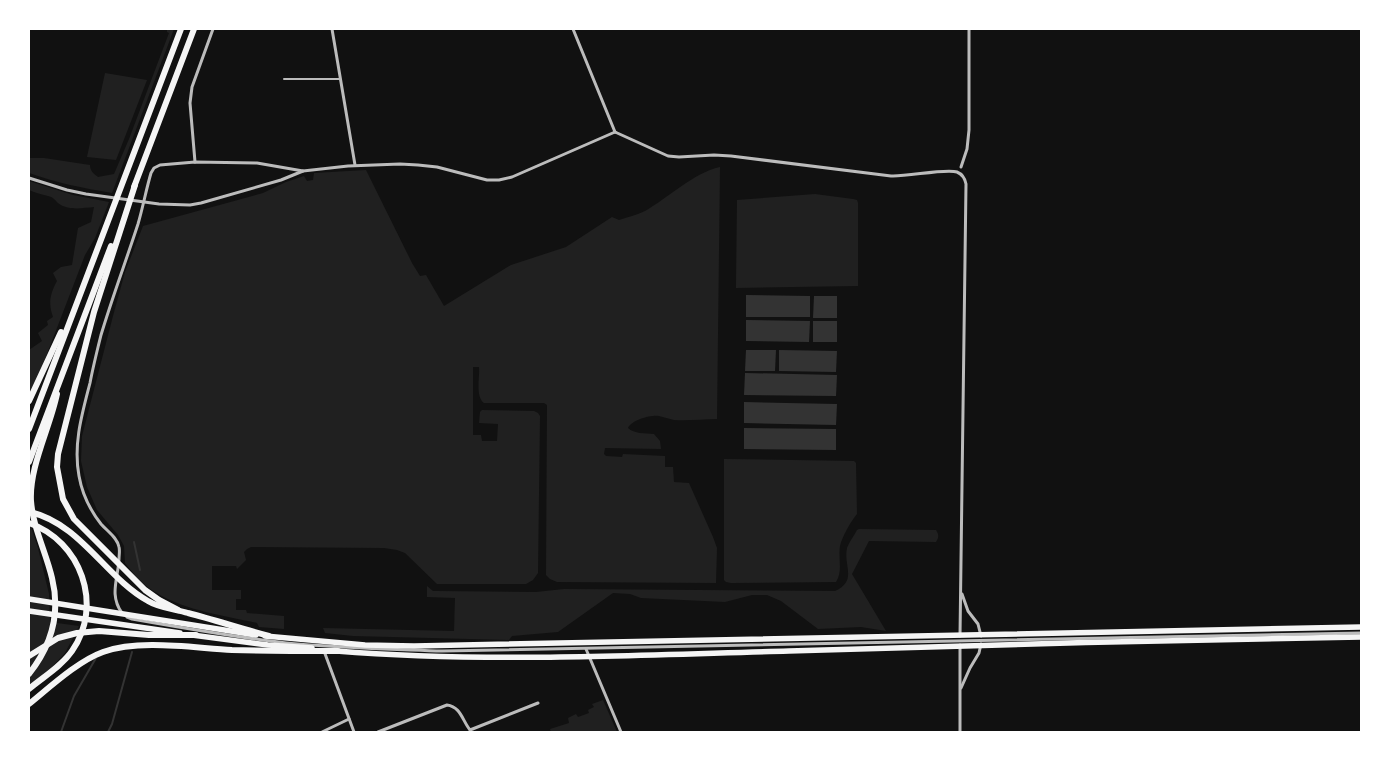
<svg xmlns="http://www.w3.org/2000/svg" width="1390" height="761" viewBox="0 0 1390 761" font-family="'Archivo Narrow',sans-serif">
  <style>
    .green { fill: #202020 }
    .water { fill: #333 }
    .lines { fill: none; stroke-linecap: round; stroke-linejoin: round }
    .stream { stroke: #333; stroke-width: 2 }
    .service { stroke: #bcbcbc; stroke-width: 2 }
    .minor { stroke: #bcbcbc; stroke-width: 3 }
    .trunk { stroke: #f5f5f5; stroke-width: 5.5 }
    .motorway { stroke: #f5f5f5; stroke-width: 6 }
  </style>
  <rect width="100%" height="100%" fill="#111"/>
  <g class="green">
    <path d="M167,29H174L112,193C82,188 58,183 29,173V158H44L90,165C90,171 94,174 98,177L114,174L129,139L169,33L167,32Z"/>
    <path d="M105,73L147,80L116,160L87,157Z"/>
    <path d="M720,167L717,419C703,419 688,421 674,420C669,419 664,417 659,416C650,415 632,420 628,428C634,434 645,433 654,434L660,441L661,449L605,448L604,454L606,456L622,457L623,454L665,456V467H673L674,482L689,483L713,537L717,548L716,583L557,582L550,579L546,575L547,405L544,403H484C475,396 480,377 479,367H473V435H481L482,441H497L498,424L479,423L480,412L482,410L534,411L538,413L540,416L538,573L533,580L526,584H437L405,553L397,550L384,548L251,547L247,549L244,552L246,560L237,569L236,566H212V590H241V599H236V610H246L247,613L284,616V629L259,627L257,623C221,615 180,610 149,588C140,582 132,572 125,563L124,546L118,535L97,510L87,487L81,461L82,436L113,316L125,272L143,226L263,193L286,182L304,176L307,181L313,180L314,173L366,170L412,263L420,276L426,275L444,306L511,265L566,247L612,217L619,220C627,217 637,215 645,211C668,198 693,173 720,167Z"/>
    <path d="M29,181L73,195L109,202L95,238L85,255L40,372L29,397V350L42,341L38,333L48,325L47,321L53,317C48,303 50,294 57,281L53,273L61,267L72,265L78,228L91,222L94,207C82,208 68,211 58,203C55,200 53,197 48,196C41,194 36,193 29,190Z"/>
    <path d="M815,194L853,199L857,200L858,203V286L736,288L737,200Z"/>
    <path d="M724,459L854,461L856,463L857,514C851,521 842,537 840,546C838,558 843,572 836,582L731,583L726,582L724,580Z"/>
    <path d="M29,521L38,548L49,594L50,622L79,626L65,653L50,669L29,685Z"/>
    <path d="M859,529L936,530C939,535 939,537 936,542L869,541L852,574L886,631L861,627L818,629L781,601L767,595H752L725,602L641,598L630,594L613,593L558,632L512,636L509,640L353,636L325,633L323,628L454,631L455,598L427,597V586L433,591H436L536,592L564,589L835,591C858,580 843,566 847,548C849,542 854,536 857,530Z"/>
    <path d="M603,700L617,732H551L550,729L569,723L568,718L576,714L578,717L589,713L588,710L594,707L592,704Z"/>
  </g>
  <g class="water">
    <path d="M746,295L810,296V317H746Z"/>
    <path d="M814,296H837V318H813Z"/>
    <path d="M746,320L810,321L809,342L746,341Z"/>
    <rect x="813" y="321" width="24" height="21"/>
    <path d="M746,350H776L775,371H745Z"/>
    <path d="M779,350L837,351L836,372L779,371Z"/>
    <path d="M745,373L837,375L836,396L744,395Z"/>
    <path d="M744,402L837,404L836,425L744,423Z"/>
    <path d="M744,428L836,429V450L744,449Z"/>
  </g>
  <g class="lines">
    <g class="stream">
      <path d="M134,542L140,570"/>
      <path d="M61,732L74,696L96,658"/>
      <path d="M108,732L112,724L132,652"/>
    </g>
    <path class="service" d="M284,79H339"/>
    <g class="minor">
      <path d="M332,29L355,165"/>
      <path d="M573,29L615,132"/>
      <path d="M615,132L668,156L679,157L714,155L731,156L891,176C907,177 946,168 957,172C962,174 965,179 966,184L960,636"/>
      <path d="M195,162L190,103L192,87L213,29"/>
      <path d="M961,167L967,149L969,130V29"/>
      <path d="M29,178L67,190L86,194L159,204L190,205L201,203L281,180L303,171L348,166L400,164L418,165L437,167L487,180H499L512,177L615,132"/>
      <path d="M962,594L968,611L978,624L981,636"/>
      <path d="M122,613C109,595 118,579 119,559C119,555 120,551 119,547C117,537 107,531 101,524C90,510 82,493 79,476C73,444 82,414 90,383C93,367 97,351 101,335C112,298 126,261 138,224C143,207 146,190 151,173L154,168L160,165L195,162L257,163L303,171"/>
      <path d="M127,617L132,619C183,628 234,637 286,643C338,648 390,649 442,651L1361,633"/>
      <path d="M960,645V732"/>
      <path d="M586,649L621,732"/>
      <path d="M324,651L354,732"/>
      <path d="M961,688L970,668L979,653L981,644"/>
      <path d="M322,732L349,719"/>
      <path d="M378,732L447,705C461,707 462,720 470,730L538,703"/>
    </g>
    <g class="trunk">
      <path d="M29,599L256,635"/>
      <path d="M29,611L180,633"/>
      <path d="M192,635L268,645L312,648"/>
      <path d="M265,636L365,645L414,646L1361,627"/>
      <path d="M336,651C486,663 638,655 789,651C980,645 1170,640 1361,637"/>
    </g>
    <g class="motorway">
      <path d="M135,185L94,312L58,454L57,467L63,499L74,519L145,590L159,600L178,610"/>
      <path d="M134,187L194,29"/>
      <path d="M29,401L61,332"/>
      <path d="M29,429L181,29"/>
      <path d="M29,462L111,246"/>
      <path d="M30,512C81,524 105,577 148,601C159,608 175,609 188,613C215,620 242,629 269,636"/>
      <path d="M29,523C81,541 104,605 72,651C61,667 43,677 29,689"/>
      <path d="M29,656L58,638L77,633L99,631L149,635H196"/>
      <path d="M29,674C51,646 61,614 52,578C46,552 33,528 31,501C29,467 50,428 57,394"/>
      <path d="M29,704C50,687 78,661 103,652C140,639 193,648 232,650C267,651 303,651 338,651"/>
    </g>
  </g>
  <rect width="1390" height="761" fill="none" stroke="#ffffff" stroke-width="60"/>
</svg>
